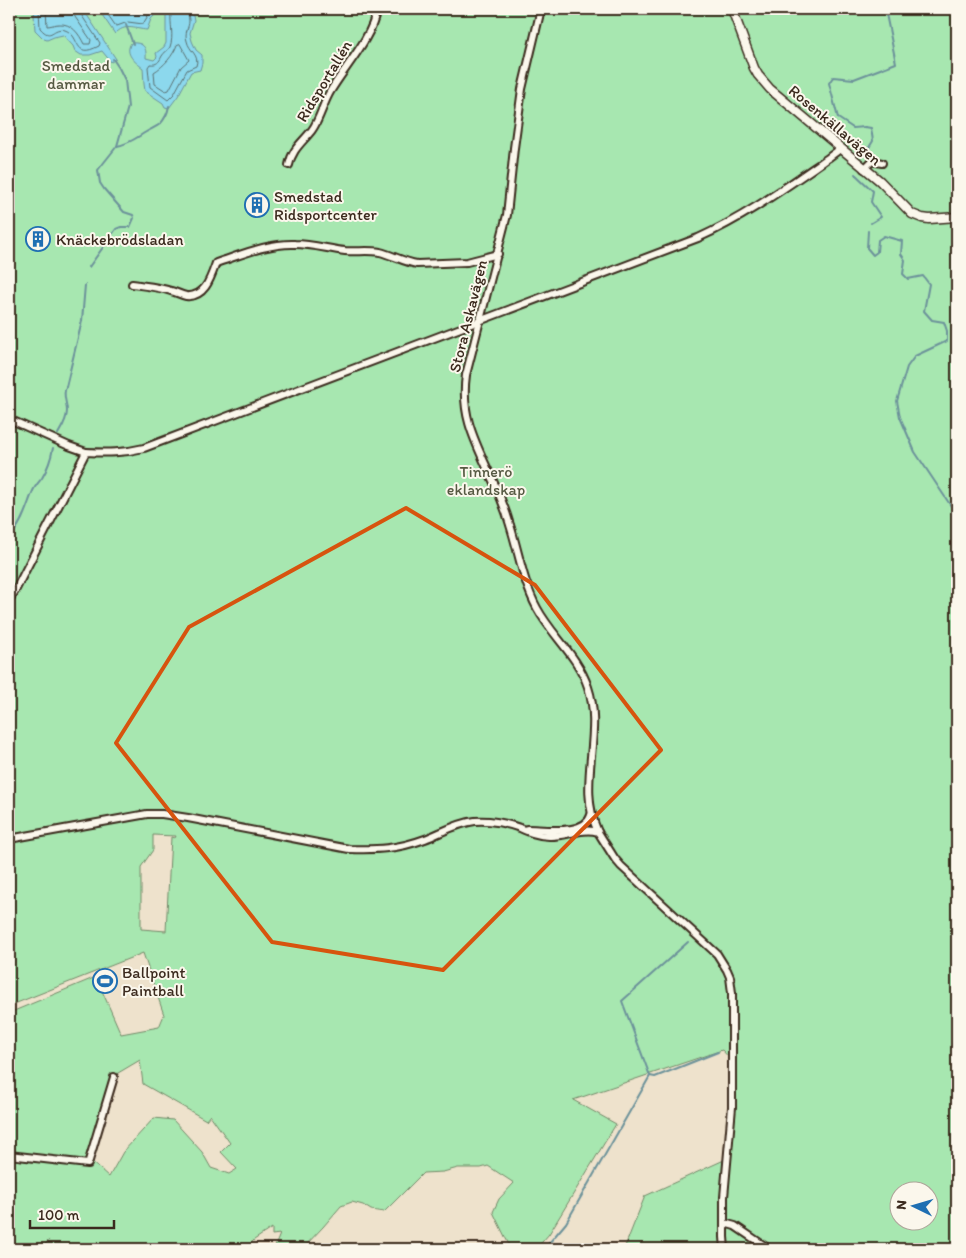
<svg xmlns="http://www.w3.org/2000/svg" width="966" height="1258" viewBox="0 0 966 1258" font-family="Itim,sans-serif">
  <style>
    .green { fill: #a7e7b0; stroke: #718867; fill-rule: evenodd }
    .water { fill: #8cd8ed; stroke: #6c929a }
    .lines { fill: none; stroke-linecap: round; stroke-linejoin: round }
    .shore { stroke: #5b7071; stroke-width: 1 }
    .stream { stroke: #6c929a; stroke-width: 2 }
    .minor-casing { stroke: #3b2a1e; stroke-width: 10 }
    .tertiary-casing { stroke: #3b2a1e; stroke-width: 11 }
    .minor { stroke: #fbf7ec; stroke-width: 6 }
    .tertiary { stroke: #fbf7ec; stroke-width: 8 }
    .marked { fill: none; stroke: #d7540e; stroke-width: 4; stroke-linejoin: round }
    .labels { text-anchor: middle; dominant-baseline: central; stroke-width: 4; stroke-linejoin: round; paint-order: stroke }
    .park-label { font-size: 16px; fill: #565942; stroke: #fbf7ec }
    .street-label { font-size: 16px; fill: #3b2a1e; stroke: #fbf7ec }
    .poi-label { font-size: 16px; fill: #3b2a1e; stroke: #fbf7ec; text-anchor: start }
  </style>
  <rect width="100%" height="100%" fill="#eee2cc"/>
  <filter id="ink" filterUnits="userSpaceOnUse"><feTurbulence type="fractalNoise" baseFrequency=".02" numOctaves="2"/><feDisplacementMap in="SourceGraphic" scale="10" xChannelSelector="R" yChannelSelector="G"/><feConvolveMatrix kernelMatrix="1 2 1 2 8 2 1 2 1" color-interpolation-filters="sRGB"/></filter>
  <g filter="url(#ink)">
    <path class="green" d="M9,9H957V1249H624L645,1196L724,1160L726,1176L733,1062L722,1050L573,1100L616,1124L549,1234L536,1249H511L493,1212L499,1199L514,1183L488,1166L481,1168H458L443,1172L423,1173L384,1212L371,1210L363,1205L352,1202L341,1206L323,1227L305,1246L294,1245L290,1249H274L280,1234L272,1235V1228L254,1240L246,1249H42L49,1240L40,1249H9V1013L96,977L121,1034L159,1027L164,1015L143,953L9,1006ZM153,835L176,836L175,838L171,837L166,931L141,929V867L153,850ZM140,1060L143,1084L206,1120L210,1115L230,1143L221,1152L237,1169L229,1174L211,1168L202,1152L173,1120L154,1118L123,1152L109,1177L89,1159L113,1076ZM898,1190H928V1220H898Z"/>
    <g class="water">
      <path d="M35,9H83L116,59L111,62L102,51L90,55H81L75,51L73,46L63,35L54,37L47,40L44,39L35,30L34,15Z"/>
      <path d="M98,9H158L155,15L151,19L147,30C134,29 125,23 115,34Z"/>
      <path d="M164,9H205H195L192,12L194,20L190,33L192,41L196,50L202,55V63L200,70L191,72L178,96L169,108L165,107L163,103L145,91L144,84L143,68C135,62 124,54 131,43C142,42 147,46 146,58L154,60L157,57L156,53L164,47L166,43V13Z"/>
    </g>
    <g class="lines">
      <g class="shore">
        <path d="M39,9L40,28C52,42 52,26 65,30C82,36 72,60 99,46L100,43L80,13L79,9"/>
        <path d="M46,9L47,26C51,26 55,24 59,24C72,23 79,34 84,44H90L91,40L75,17L73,9"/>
        <path d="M104,9L115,25L117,26L128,22L143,24L152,9"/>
        <path d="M170,9L171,13C170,24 174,36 170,47C168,51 164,52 162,56C159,62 157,65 150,64L148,67L150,87L168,100L174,94L187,70L196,66C200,55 189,51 187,41C184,32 189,28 189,21C189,16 187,14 188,9"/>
        <path d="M180,44L189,60L181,67L169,90L166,91L155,84L154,72C164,66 173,56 177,45Z"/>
      </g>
      <g class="stream">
        <path d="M126,25L133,44"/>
        <path d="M117,146C129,144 136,138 146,132C151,129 156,127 160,124C165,119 168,112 169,106"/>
        <path d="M865,154L873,141L871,128L865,127L853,128L838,118L829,83L833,77L854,79L896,63L885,9"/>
        <path d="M855,174L873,191L871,202L881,217L871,223"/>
        <path d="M868,231L867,248L873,255L877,252L878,240L884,236L902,241L901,254L905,260L903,274L908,279L923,276L929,284L924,311L932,320L944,322L947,331V341L915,356L907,367L897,401L900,417L915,452L957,515"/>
        <path d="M89,267L116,229L121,227H130L134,218L133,215L124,212L104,189L100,183L98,170L117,146L128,107L125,80L119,68L113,59"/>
        <path d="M58,434C62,427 67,420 67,411C67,402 62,395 66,387L82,321L85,285"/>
        <path d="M9,534L13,533C23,522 27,505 33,491C35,486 39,482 42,478C48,468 51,459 53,448"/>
        <path d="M650,1076L655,1077L718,1052"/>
        <path d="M544,1249L566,1223L650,1076L622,1001L688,942"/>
      </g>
      <defs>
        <g id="minor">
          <path d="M541,9L522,89L514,148L507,215L466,375C460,418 477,445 494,483C500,496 506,511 510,525C519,553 523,582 537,608C552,636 578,656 588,687C604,734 576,785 598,832"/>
          <path d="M289,165C292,149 303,142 312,130C320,119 323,104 330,92C346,65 371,40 377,9"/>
          <path d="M864,169L872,161L882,163"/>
          <path d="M132,284C145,286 159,287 171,291C176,292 181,295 186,296C205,298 211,277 216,263C241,255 268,243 295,244C312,244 328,249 345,251C357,252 368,250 380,252C392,255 404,262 417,264L467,262L498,254"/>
          <path d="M9,419L69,446L86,452"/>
          <path d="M9,600L15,591L86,452C107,453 124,453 144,448L698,238C745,217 786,187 828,158L840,149"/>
          <path d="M527,829C544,829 586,836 591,815"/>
          <path d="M9,839L147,814H162L188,818L349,849C377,850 398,849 425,839C441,833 457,823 475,821C490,820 506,823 520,828C529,832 538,836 549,836C565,837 582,827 598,832L615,859L621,866L717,954L727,970L730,977L732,993V1107L724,1197V1237L725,1249"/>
          <path d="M9,1155L88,1164L114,1077"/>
          <path d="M724,1223L735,1226L769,1249"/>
        </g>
        <path id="tertiary" d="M732,9L754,68L758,75L770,89L880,181L912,214L922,218L929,219L957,217"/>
      </defs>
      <use href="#minor" class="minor-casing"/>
      <use href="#tertiary" class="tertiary-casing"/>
      <use href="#minor" class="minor"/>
      <use href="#tertiary" class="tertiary"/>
    </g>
  </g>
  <path class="marked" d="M406,508L535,585L661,750L443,970L272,942L116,743L189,627Z"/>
  <defs>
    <symbol id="building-ring" viewBox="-11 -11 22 22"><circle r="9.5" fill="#fbf7ec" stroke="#1f6fb2" stroke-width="1.5"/><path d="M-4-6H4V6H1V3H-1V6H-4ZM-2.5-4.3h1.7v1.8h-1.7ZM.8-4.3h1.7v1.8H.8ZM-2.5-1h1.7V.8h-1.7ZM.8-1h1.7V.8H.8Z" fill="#1f6fb2"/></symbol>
    <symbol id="stadium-ring" viewBox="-11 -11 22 22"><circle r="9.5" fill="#fbf7ec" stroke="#1f6fb2" stroke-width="1.5"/><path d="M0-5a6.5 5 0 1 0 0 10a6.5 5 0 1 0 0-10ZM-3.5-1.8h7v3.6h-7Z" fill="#1f6fb2"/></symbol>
  </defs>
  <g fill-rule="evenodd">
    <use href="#building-ring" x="243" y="191" width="28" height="28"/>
    <use href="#building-ring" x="24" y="225" width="28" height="28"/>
    <use href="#stadium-ring" x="91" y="967" width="28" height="28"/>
  </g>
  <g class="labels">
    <g class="park-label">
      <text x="76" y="65">Smedstad<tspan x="76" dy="18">dammar</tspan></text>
      <text x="486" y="471">Tinnerö<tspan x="486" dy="18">eklandskap</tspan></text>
    </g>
    <g class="street-label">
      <text transform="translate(324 81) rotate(-59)">Ridsportallén</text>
      <text transform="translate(835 125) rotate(40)">Rosenkällavägen</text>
      <text transform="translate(468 316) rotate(-76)">Stora Askavägen</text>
    </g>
    <g class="poi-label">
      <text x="274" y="196">Smedstad<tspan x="274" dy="18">Ridsportcenter</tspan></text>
      <text x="56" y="239">Knäckebrödsladan</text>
      <text x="122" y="972">Ballpoint<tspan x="122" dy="18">Paintball</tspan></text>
    </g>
  </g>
  <rect width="966" height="1258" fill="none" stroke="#fbf7ec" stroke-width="30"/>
  <rect x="15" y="15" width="936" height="1228" fill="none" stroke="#3b2a1e" stroke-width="2" filter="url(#ink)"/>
  <g transform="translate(914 1206) rotate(275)"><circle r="24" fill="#fbf7ec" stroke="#aea59a"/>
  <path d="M0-4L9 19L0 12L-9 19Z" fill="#1f6fb2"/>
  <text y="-8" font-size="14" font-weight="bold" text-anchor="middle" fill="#3b2a1e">N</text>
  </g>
  <path d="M30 1220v8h84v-8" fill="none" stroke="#3b2a1e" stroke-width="2.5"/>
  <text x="38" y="1220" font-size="15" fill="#3b2a1e" stroke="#fbf7ec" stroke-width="4" paint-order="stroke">100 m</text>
</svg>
